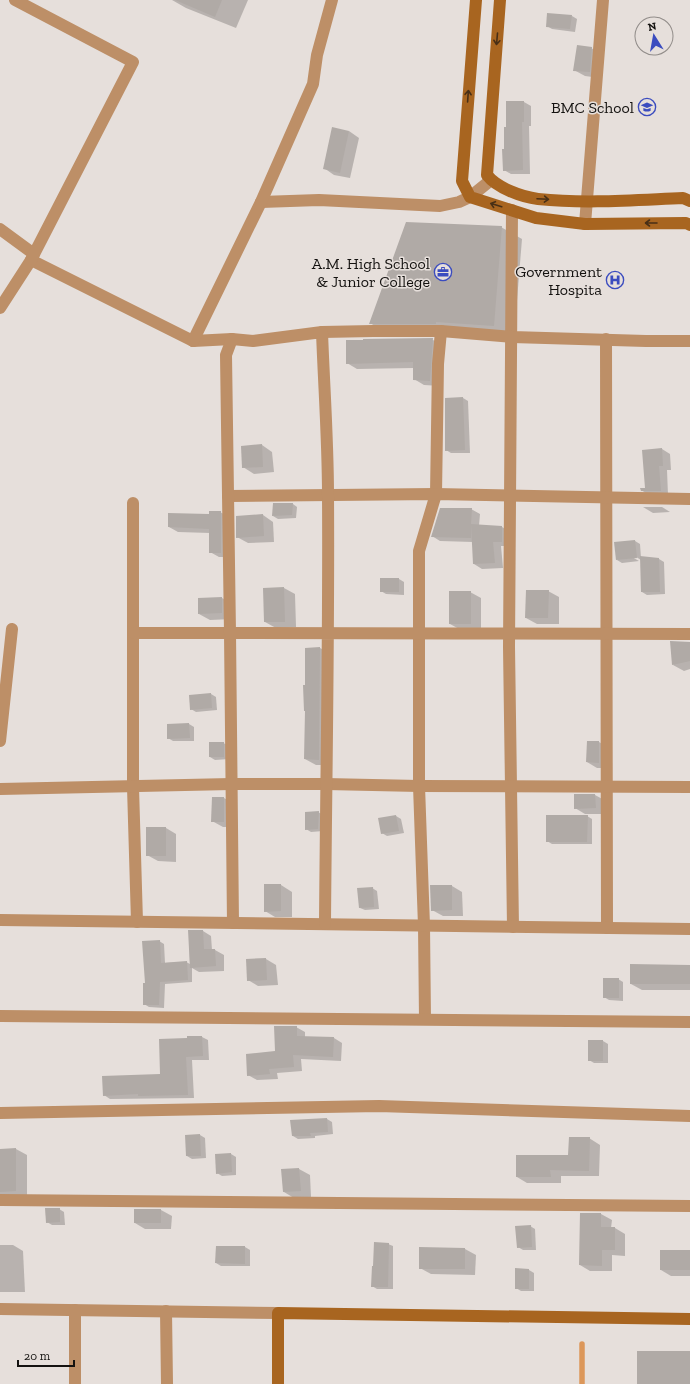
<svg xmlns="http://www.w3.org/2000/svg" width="690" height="1384" viewBox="0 0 690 1384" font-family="'Zilla Slab',serif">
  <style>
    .shadow { fill: #0003 }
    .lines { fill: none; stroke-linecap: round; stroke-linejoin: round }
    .stream { stroke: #dc975a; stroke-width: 5.5 }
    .building { fill: #b0aaa6 }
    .street { stroke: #bd8f67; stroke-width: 12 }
    .secondary { stroke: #a86520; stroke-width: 12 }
    .oneway { stroke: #482f16 }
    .labels { text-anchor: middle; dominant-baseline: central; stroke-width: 3; stroke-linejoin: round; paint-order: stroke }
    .poi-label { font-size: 16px; fill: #141210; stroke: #e6dfdb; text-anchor: end }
  </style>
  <rect width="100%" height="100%" fill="#e6dfdb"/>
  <g class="shadow">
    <path d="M172,0H248L236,28L186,8Z"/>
    <path d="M572,16L577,19L575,32L552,29L547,26Z"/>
    <path d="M591,48L602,54L600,78L585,76L574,70Z"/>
    <path d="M524,102L531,106V126H529L530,174H511L504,170L505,150Z"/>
    <path d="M349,131L359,138L350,178L334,175L324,168Z"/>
    <path d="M501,227L522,239L514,337L390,335L370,323Z"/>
    <path d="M433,340L443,346L441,386L424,385L414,379V368L357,369L347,363Z"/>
    <path d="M446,398H463L468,401L470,453H451L446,450Z"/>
    <path d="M262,445L272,452L274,472L254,474L243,467Z"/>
    <path d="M662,449L670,454L671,470H667L668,495H649L641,490L646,489Z"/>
    <path d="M293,504L297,507L296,518L278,519L273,516Z"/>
    <path d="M643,507H662L670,512L653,513Z"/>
    <path d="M471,509L480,514L479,526L502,527L510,532V546H501L503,568L482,569L474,564L473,542L440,541L432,536Z"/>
    <path d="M220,512L229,517L230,557H219L210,552V533L178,532L169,527Z"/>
    <path d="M263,515L273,522L274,542L248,543L237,537Z"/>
    <path d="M635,541L640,544L641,558L659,559L664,562L665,594L647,595L642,592L641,560L633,555L632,557L639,561L622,563L617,560Z"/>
    <path d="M399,579L404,582V595L386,594L381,591Z"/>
    <path d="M284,588L295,594L296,627L276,628L265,622L264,589Z"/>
    <path d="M548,591L559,597V624H537L526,618Z"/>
    <path d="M470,592L481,598V629L461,630L450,624Z"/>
    <path d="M222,598L232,604V619L210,620L199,614Z"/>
    <path d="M690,642V669L684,671L673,665Z"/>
    <path d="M320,648L331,654L330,765H316L305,759L306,649Z"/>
    <path d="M211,694L216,697L217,710L196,712L191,709Z"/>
    <path d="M189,724L194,727V741H173L168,738V725Z"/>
    <path d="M599,742L609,748L610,768H597L587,762Z"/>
    <path d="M223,743L228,745L229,759L215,760L210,757Z"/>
    <path d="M595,795L606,801V814H585L575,808Z"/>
    <path d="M224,798L235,804V827H223L212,821Z"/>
    <path d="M318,812L323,815V831L311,832L306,829Z"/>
    <path d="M396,816L401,819L404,833L387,836L382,833Z"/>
    <path d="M587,816L592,819V844H552L547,841Z"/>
    <path d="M166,828L176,834V862L158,861L147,855Z"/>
    <path d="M265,885H281L292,892V917H275L265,911Z"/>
    <path d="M452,886L462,892L463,916H443L432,910Z"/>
    <path d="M372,888L377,891L379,909L365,910L360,908Z"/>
    <path d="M189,931H203L211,936L212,950H215L224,955V971L199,972L192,968V982L165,984L164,1008L149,1007L144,1004L146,984L159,941L164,944L165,963L186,962L190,964Z"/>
    <path d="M266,959L276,965L278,985L258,986L248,980Z"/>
    <path d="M690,966V990H642L631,984Z"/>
    <path d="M618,979L623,982V1001L609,1000L604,997Z"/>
    <path d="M296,1027L305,1032V1037L334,1038L342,1043L341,1061L301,1059L302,1071L277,1073L278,1079L257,1080L248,1075L276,1052Z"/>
    <path d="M202,1037L208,1040L209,1060H192L194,1098L110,1099L104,1095L161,1075L188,1039Z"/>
    <path d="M603,1041L608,1044V1063H594L589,1060Z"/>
    <path d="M327,1119L332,1122L333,1134L315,1136V1138L298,1139L293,1136L291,1121Z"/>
    <path d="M200,1135L205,1138L206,1158L192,1159L187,1156Z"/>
    <path d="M589,1138L600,1145L599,1176H561V1183H527L517,1177L569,1156Z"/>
    <path d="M16,1149L27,1155V1197L0,1195V1150Z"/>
    <path d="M231,1154L236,1157V1175L222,1176L217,1173Z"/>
    <path d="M299,1169L310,1175L311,1197L294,1198L284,1192L283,1170Z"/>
    <path d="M59,1209L64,1212L65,1225H52L47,1222Z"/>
    <path d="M135,1210H161L172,1216L171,1229H145L135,1223Z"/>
    <path d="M601,1214L612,1220L611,1228H615L625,1234V1256L612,1255V1271H590L580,1265Z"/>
    <path d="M530,1226L535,1229L536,1250H523L518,1247Z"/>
    <path d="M388,1244L393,1246V1289H377L372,1286Z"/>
    <path d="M0,1245H13L23,1251L25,1292H0Z"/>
    <path d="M245,1247L250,1250V1266H221L216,1263Z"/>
    <path d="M420,1248L465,1249L476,1255L475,1275L431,1274L420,1268Z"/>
    <path d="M690,1251V1276H671L661,1270Z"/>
    <path d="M529,1270L534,1273V1291H521L516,1288Z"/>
  </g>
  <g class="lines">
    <path class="stream" d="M582,1384V1344"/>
  </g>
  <g class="building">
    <path d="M175,0H222L215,17Z"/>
    <path d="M547,13L572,15L570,29L546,27Z"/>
    <path d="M577,45L592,47L590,72L573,71Z"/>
    <path d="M506,101H524V122H522L523,170L503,171L502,149H504V127H506Z"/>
    <path d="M332,127L349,131L340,173L323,169Z"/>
    <path d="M406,222L502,226L494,326L436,322V324H369Z"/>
    <path d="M433,338L430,381L413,380V362L346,364V340H363V339Z"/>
    <path d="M463,397L465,450L445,451V398Z"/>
    <path d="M262,444L263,467L242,468L241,446Z"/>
    <path d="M662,448L663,466H659L661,491H641L640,488H645L642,450Z"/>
    <path d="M273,503H293L292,515L272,516Z"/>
    <path d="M440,508H472L471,524L502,526V542H493L495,563L473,564L471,524V538L431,537Z"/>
    <path d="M209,511H221V553H209V529L168,527V513L209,514Z"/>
    <path d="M263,514L264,536L236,538V516Z"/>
    <path d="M635,540L637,558L616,560L614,542Z"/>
    <path d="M640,556L659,558L660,592H641Z"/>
    <rect x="380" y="578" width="19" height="14"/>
    <path d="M284,587L285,622H264L263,588Z"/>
    <path d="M526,590H549L548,618H525Z"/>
    <rect x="449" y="591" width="22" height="33"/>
    <path d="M222,597V613L198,614V598Z"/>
    <path d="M670,641L690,642V661L672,665Z"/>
    <path d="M320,647L319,760L304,759L305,711H304L303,685H305V648Z"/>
    <path d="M211,693L212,708L190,710L189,695Z"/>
    <path d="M189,723L190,738L167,739V724Z"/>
    <path d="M587,741H599V763L586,762Z"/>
    <rect x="209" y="742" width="15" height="15"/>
    <path d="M574,794H595L596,808L574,809Z"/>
    <path d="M212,797H224V822H211Z"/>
    <path d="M319,811L318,829L305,830V812Z"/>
    <path d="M396,815L399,831L381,834L378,818Z"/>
    <path d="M546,815H588L587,842H546Z"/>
    <rect x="146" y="827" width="20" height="29"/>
    <path d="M264,884H281V911L264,912Z"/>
    <path d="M430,885H452V910L431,911Z"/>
    <path d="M373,887L374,907L359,908L357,888Z"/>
    <path d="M188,930H203L204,949H215L216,966L190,968Z"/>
    <path d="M160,940L161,963L187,961L188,980L160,982L159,1005H143V983H145L142,941Z"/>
    <path d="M266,958L267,980L247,981L246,959Z"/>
    <path d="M630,964L690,965V984H630Z"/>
    <rect x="603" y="978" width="16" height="20"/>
    <path d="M274,1026H297V1036L334,1037L333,1057L293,1055L294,1067L269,1069L270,1074L247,1076L246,1054L275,1051Z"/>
    <path d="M187,1036H202L203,1056L186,1057L188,1095L138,1096V1094L103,1096L102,1076L160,1074L159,1039L187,1038Z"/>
    <rect x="588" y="1040" width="15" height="21"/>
    <path d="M327,1118L328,1132L310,1133L311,1136H292L290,1120Z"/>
    <path d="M200,1134L201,1156H186L185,1135Z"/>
    <path d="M569,1137H590L589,1171L550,1170L551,1177H516V1155H568Z"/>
    <path d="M16,1148V1191L0,1192V1149Z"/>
    <path d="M231,1153L232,1172L216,1174L215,1154Z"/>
    <path d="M299,1168L301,1191L283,1192L281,1169Z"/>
    <path d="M45,1208H60V1222L46,1223Z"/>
    <rect x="134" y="1209" width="27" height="14"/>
    <path d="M580,1213H601V1227H615V1250H602V1266L579,1265Z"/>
    <path d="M531,1225L532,1247L517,1248L515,1226Z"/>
    <path d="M374,1242L389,1243L388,1287H371L372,1266H373Z"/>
    <path d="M216,1246H245V1264L215,1263Z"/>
    <path d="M419,1247L465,1248V1269H419Z"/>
    <rect x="660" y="1250" width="30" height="20"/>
    <path d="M515,1268L529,1269V1289H515Z"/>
    <rect x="637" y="1351" width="53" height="33"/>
  </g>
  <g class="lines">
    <g class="street">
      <path d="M261,202L319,200L440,206L459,202L470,197L491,180"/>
      <path d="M512,210L509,647L513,927"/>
      <path d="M585,224L603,0"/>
      <path d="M0,229L34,254"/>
      <path d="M31,260L193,341L232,339"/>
      <path d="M0,308L31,260L133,62L15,0"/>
      <path d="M441,331L512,337L646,341H690"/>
      <path d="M322,332L373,331H441L438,364L436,494L419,551V786L424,926L425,1019"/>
      <path d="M606,339L607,928"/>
      <path d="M193,341L261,202L313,84L317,55L332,0"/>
      <path d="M228,496L436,494L690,499"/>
      <path d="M133,503V787L137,922"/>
      <path d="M134,633H230L233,923"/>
      <path d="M0,741L12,629"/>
      <path d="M0,789L231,784H326L419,786L690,787"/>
      <path d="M0,920L690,929"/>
      <path d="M325,924C326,782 329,638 328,495C328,441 324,387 322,332L253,341L232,339L226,355L230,633C383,633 537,634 690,634"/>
      <path d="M0,1016L690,1022"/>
      <path d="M0,1113L379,1106L690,1116"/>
      <path d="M0,1200L690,1206"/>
      <path d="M0,1309L278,1313"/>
      <path d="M75,1310V1384"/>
      <path d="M166,1311L167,1384"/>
    </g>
    <g class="secondary">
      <path d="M476,0L462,181L470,197L536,218L585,224L686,223L690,225"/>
      <path d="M500,0L487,175C497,188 522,197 538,199C586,204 635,200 683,198L690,201"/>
      <path d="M278,1384V1313L690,1319"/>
    </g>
  </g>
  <defs><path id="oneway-shaft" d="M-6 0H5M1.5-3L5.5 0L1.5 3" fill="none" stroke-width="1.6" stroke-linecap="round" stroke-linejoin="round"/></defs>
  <g class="oneway">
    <use href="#oneway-shaft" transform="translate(497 39) rotate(95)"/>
    <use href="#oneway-shaft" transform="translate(468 96) rotate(-86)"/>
    <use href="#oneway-shaft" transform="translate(543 199) rotate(3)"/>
    <use href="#oneway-shaft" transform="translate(496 205) rotate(-163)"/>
    <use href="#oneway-shaft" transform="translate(651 223) rotate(180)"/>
  </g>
  <defs>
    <symbol id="school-ring" viewBox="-11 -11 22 22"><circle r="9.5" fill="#e6dfdb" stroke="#3b4cbf" stroke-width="1.5"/><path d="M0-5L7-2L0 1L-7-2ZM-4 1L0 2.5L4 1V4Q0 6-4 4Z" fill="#3b4cbf"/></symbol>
    <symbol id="office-ring" viewBox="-11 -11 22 22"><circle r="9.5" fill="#e6dfdb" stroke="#3b4cbf" stroke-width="1.5"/><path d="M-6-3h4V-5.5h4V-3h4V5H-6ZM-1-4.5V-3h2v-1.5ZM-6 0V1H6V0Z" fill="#3b4cbf"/></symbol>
    <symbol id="hospital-ring" viewBox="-11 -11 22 22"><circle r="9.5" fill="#e6dfdb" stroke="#3b4cbf" stroke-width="1.5"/><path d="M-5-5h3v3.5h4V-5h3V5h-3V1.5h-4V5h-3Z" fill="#3b4cbf"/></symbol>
  </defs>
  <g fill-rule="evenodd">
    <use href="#school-ring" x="637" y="97" width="20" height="20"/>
    <use href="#office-ring" x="433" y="262" width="20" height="20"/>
    <use href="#hospital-ring" x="605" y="270" width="20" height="20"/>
  </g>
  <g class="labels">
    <g class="poi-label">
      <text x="634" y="107">BMC School</text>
      <text x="430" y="263">A.M. High School<tspan x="430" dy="18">&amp; Junior College</tspan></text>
      <text x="602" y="271">Government<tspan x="602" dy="18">Hospita</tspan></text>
    </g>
  </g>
  <g transform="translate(654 36) rotate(349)"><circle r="19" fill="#e6dfdb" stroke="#928d8a"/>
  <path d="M0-3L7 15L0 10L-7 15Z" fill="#3b4cbf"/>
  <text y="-6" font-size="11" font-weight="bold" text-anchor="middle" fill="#141210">N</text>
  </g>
  <path d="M18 1360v6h56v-6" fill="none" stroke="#141210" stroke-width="2"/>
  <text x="24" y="1360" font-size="12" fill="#141210" stroke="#e6dfdb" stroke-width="3" paint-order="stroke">20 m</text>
</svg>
